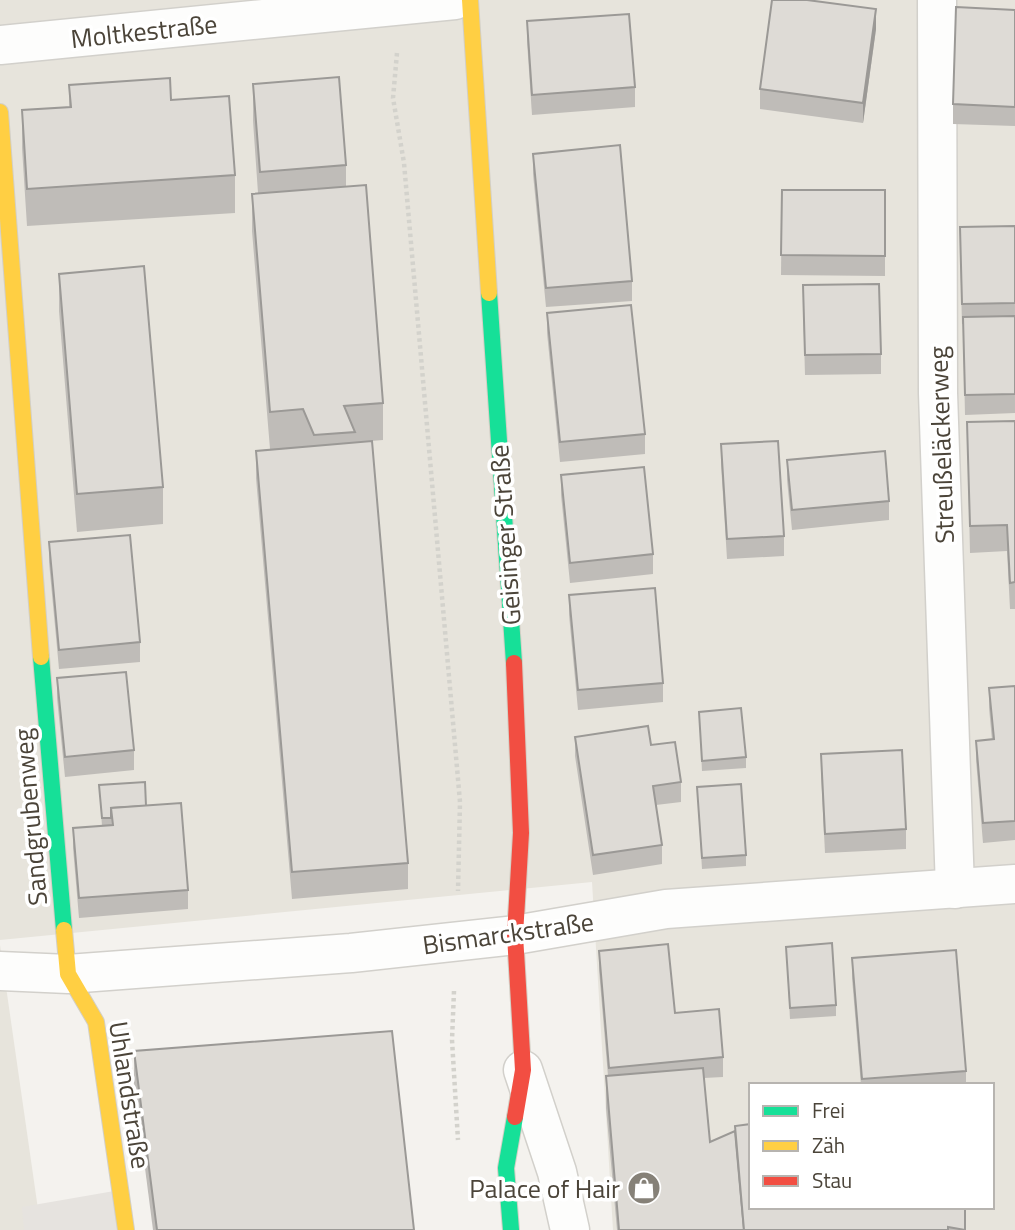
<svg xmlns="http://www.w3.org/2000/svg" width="1015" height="1230" viewBox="0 0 1015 1230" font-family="'Titillium Web',sans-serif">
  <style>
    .residential { fill: #e7e4dc; fill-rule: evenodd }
    .parking { fill: #e6e3df }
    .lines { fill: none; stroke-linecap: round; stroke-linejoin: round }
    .street-casing { stroke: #d2d0cb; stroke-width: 41 }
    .fast-casing { stroke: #d3cfc5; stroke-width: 18 }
    .slow-casing { stroke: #d3cfc5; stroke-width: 18 }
    .jam-casing { stroke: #d3cfc5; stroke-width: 18 }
    .path { stroke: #d3d2cc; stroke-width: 4.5; stroke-dasharray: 3.5 3.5; stroke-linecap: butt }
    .street { stroke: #fdfdfc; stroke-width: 38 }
    .fast { stroke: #16e098; stroke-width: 16 }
    .slow { stroke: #ffcf43; stroke-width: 16 }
    .jam { stroke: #f24e42; stroke-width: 16 }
    .wall { fill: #bfbcb8 }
    .shaded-wall { fill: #9b9996 }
    .building { fill: #dedbd6; stroke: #9b9996; stroke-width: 2 }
    .labels { text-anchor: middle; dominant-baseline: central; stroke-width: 7; stroke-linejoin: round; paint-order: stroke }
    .street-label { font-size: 26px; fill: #4b4439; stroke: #fff }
    .poi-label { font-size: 26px; fill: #4b4439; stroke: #fff; text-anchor: end }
  </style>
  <rect width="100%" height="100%" fill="#f4f2ee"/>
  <g class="residential">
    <path d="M0,0H1015V1230H613L592,882L0,940ZM751,1085H992V1207H751Z"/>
    <path d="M0,945L41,1230H0Z"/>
  </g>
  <path class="parking" d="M120,1190L126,1230H24L22,1207Z"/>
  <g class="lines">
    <defs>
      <g id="street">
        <path d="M937,0L938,393L955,889"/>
        <path d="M0,45L455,0"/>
        <path d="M0,971L68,974L351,953L515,935L666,909L1015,884"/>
        <path d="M523,1070L557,1172L570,1230"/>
      </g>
      <g id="fast">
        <path d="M489,293L514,663"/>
        <path d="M41,657L64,930"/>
        <path d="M511,1230L506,1168L515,1117"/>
      </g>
      <g id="slow">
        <path d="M470,0L489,293"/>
        <path d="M0,112L41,657"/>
        <path d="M64,930L68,974L96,1022L126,1230"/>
      </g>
      <path id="jam" d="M514,663L521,833L515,935L523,1070L515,1117"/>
    </defs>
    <use href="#street" class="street-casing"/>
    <use href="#fast" class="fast-casing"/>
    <use href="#slow" class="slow-casing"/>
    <use href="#jam" class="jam-casing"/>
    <g class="path">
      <path d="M397,53L393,98L404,163L460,802L458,891"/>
      <path d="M454,991L452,1040L458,1140"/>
    </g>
    <use href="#street" class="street"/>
    <use href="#fast" class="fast"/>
    <use href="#slow" class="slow"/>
    <use href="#jam" class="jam"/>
  </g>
  <g class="wall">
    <path d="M1015,10V126L953,124V104Z"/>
    <path d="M527,21L635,87V107L532,115L527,41Z"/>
    <path d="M876,29L863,123L760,109V89Z"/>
    <path d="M253,84L346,165V186L383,403V440L359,442L408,863V889L292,899L256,478V451L270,449L252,231V194L258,193L253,121Z"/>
    <path d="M69,85L171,100L235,175V213L27,226L22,148V110L69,107Z"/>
    <path d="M533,154L632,281V301L546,307L533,174Z"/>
    <path d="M782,190H885V276L781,275Z"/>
    <path d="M1015,226V413L965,415L963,324H962L960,247Z"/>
    <path d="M59,274L163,487V524L77,532L59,311Z"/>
    <path d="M803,305L881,354V374L805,375Z"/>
    <path d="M547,313L645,434V454L560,462L547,333Z"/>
    <path d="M1015,421V609H1010L1007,551L970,553L967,422Z"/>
    <path d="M721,444L784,536V556L727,559L721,464Z"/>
    <path d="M787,460L889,501V520L792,530L787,480Z"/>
    <path d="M561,475L653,554V574L570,583L561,495Z"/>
    <path d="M49,542L140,642V662L59,669L49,562Z"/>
    <path d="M569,595L663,683V702L578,710L569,615Z"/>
    <path d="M57,678L134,750V770L65,777L57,698Z"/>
    <path d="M1015,686V840L983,843L976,760V741L992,740L989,708V688Z"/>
    <path d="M699,712L746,757V768L702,771Z"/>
    <path d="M575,737L651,745L681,782V802L656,805L662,845V864L593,875L575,756Z"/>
    <path d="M821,754L906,829V849L825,853L821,774Z"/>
    <path d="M99,785L146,806L188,890V909L79,918L73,848V828L102,826Z"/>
    <path d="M697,787L746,855V866L702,869Z"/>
    <path d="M786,947L836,1005V1016L790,1019Z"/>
    <path d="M599,951L675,1013L723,1057V1077L704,1078L710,1142L751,1207H966L965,1230H617L606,1108V1076H608L599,970Z"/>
    <path d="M852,958L966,1071V1085H861L852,978Z"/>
    <path d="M134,1051L414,1230H153L134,1083Z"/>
  </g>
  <path class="shaded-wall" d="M876,9V29L863,123V103Z"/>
  <g class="building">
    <path d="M772,0H807L876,9L863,103L760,89Z"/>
    <path d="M956,7L1015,10V107L953,104Z"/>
    <path d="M629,14L635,87L532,95L527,21Z"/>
    <path d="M339,77L346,165L260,172L253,84Z"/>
    <path d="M170,78L171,100L229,96L235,175L27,189L22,110L71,107L69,85Z"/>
    <path d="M620,145L632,281L546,288L533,154Z"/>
    <path d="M366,185L383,403L344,406L355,432L314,435L303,409L270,412L252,194Z"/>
    <path d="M782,190H885V256L781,255Z"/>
    <path d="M1015,226V303L962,304L960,227Z"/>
    <path d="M144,266L163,487L77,494L59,274Z"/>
    <path d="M879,284L881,354L805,355L803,285Z"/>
    <path d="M631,305L645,434L560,442L547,313Z"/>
    <path d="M1015,316V394L965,395L963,317Z"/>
    <path d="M1015,421V582L1010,583L1007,525L970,526L967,422Z"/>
    <path d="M372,441L408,863L292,872L256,451Z"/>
    <path d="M778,441L784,536L727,539L721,444Z"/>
    <path d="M885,451L889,501L792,510L787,460Z"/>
    <path d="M644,467L653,554L570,563L561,475Z"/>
    <path d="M130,535L140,642L59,650L49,542Z"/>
    <path d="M655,588L663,683L578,690L569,595Z"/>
    <path d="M126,672L134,750L65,757L57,678Z"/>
    <path d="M1015,686V821L983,823L976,741L994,739L989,688Z"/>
    <path d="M741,708L746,757L702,761L699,712Z"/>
    <path d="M648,726L651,745L675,742L681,782L653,786L662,845L593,855L575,737Z"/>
    <path d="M902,750L906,829L825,834L821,754Z"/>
    <path d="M145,782L146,806L111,808V818H102L99,785Z"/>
    <path d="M741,784L746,855L702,858L697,787Z"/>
    <path d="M181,803L188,890L79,898L73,828L113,825L111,808Z"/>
    <path d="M832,943L836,1005L790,1008L786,947Z"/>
    <path d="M668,944L675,1013L719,1009L723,1057L609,1068L599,951Z"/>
    <path d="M956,950L966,1071L862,1079L852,958Z"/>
    <path d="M392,1031L414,1230H157L134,1051Z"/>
    <path d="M703,1068L710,1142L735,1131L744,1230H619L606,1076Z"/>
    <path d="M751,1124V1207H965V1230L948,1227V1230H744L735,1126Z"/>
  </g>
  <defs>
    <symbol id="shop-disc" viewBox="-11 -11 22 22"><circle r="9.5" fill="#868178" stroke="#fff"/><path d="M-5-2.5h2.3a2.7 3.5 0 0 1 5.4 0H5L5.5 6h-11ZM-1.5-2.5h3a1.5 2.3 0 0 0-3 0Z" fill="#fff"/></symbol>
  </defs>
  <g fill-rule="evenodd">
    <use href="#shop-disc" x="625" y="1169" width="38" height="38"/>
  </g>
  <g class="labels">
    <g class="street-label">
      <text transform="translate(144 31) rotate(-6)">Moltkestraße</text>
      <text transform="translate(941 445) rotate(-92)">Streußeläckerweg</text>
      <text transform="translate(505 535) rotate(-94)">Geisinger Straße</text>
      <text transform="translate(30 817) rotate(-95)">Sandgrubenweg</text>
      <text transform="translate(508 933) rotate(-8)">Bismarckstraße</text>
      <text transform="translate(130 1095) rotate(81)">Uhlandstraße</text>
    </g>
    <g class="poi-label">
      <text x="620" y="1188">Palace of Hair</text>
    </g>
  </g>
  <rect x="749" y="1083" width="245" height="126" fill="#ffffff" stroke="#b7b4b0" stroke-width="2"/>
  <rect x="763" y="1106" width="35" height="10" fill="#16e098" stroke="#b7b4b0" stroke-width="2"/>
  <text x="812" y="1118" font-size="21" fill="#4b4439">Frei</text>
  <rect x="763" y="1141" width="35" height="10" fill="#ffcf43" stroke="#b7b4b0" stroke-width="2"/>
  <text x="812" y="1153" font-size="21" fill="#4b4439">Zäh</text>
  <rect x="763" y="1176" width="35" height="10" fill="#f24e42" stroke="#b7b4b0" stroke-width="2"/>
  <text x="812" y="1188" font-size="21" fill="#4b4439">Stau</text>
</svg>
